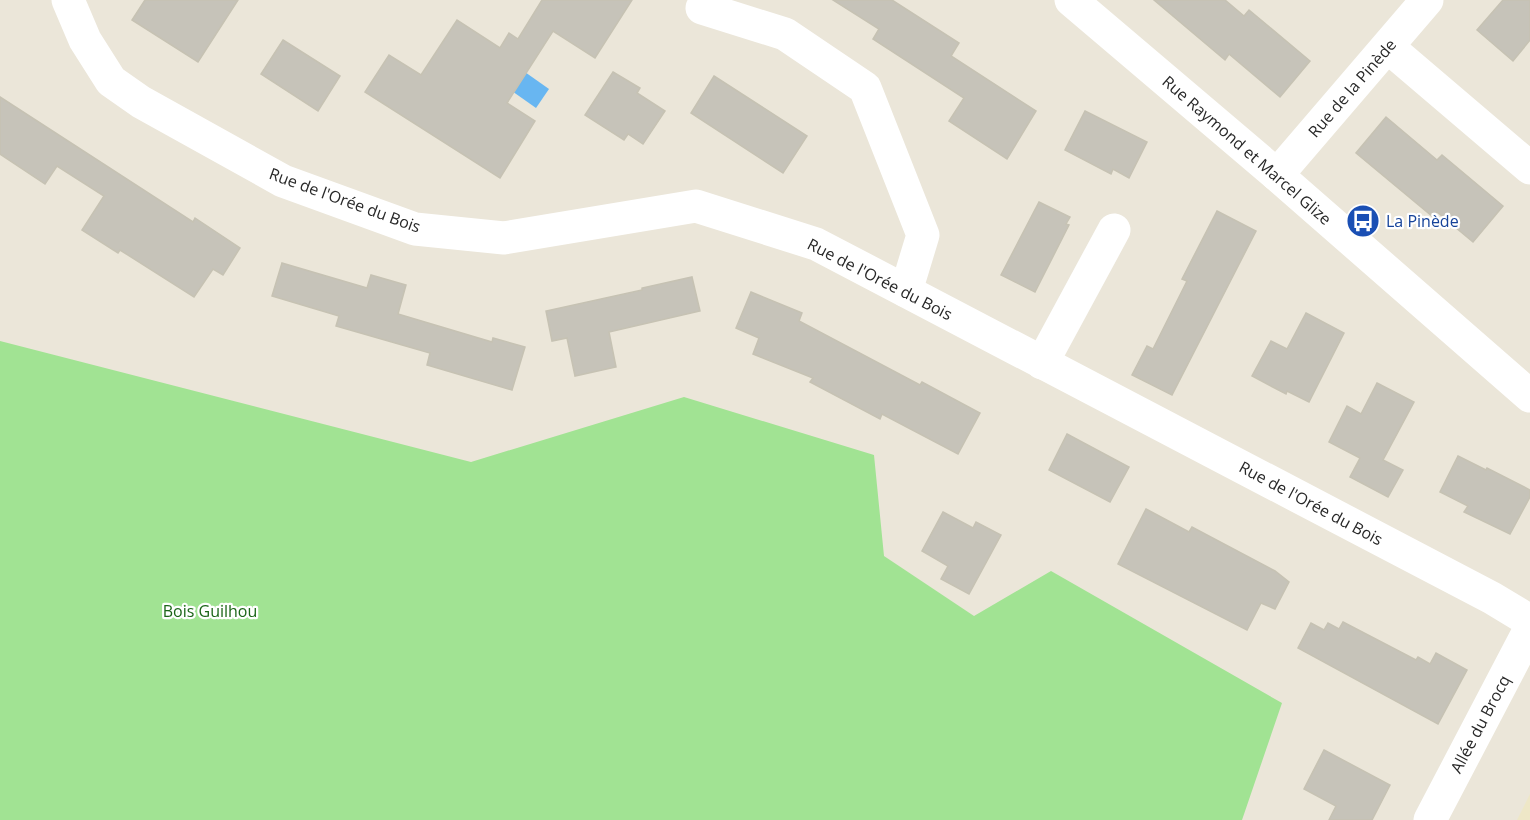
<svg xmlns="http://www.w3.org/2000/svg" width="1530" height="820" viewBox="0 0 1530 820" font-family="'Open Sans',sans-serif">
  <style>
    .education { fill: #eee7c7 }
    .green { fill: #a1e393 }
    .water { fill: #68b6f1 }
    .building { fill: #c6c3b9; stroke: #c6c2b3; stroke-width: 1.5 }
    .lines { fill: none; stroke-linecap: round; stroke-linejoin: round }
    .minor { stroke: #fff; stroke-width: 33 }
    .labels { text-anchor: middle; dominant-baseline: central; stroke-width: 4.5; stroke-linejoin: round; paint-order: stroke }
    .street-label { font-size: 16px; fill: #282828; stroke: #fff }
    .transit-label { font-size: 16px; fill: #164399; stroke: #fff; text-anchor: start }
    .park-label { font-size: 16px; fill: #1b6518; stroke: #fff }
  </style>
  <rect width="100%" height="100%" fill="#ebe6d9"/>
  <path class="education" d="M1530,794V820H1517Z"/>
  <path class="green" d="M0,341L471,462L684,397L874,455L884,556L974,616L1051,571L1282,703L1242,820H0Z"/>
  <path class="water" d="M515,65L549,89L536,108L502,84Z"/>
  <g class="building">
    <path d="M145,0H238L198,62L132,20Z"/>
    <path d="M542,0H632L595,58L553,31L507,103L535,121L500,178L365,92L389,55L421,75L457,20L500,48L509,33L518,39Z"/>
    <path d="M833,0H892L959,43L951,56L1036,111L1007,159L949,121L964,98L873,39L879,29Z"/>
    <path d="M1154,0H1225L1244,16L1249,10L1310,61L1280,97L1229,54L1225,60Z"/>
    <path d="M1503,0H1530V40L1513,61L1477,30Z"/>
    <path d="M283,40L340,76L318,111L261,74Z"/>
    <path d="M613,72L640,88L637,93L665,111L643,144L628,134L624,140L585,115Z"/>
    <path d="M714,76L807,136L783,173L691,113Z"/>
    <path d="M0,97L193,222L195,218L240,248L223,275L213,269L194,297L120,250L118,253L82,230L104,196L57,166L45,184L0,154Z"/>
    <path d="M1085,111L1147,142L1129,178L1113,169L1111,174L1065,150Z"/>
    <path d="M1386,117L1437,160L1442,155L1503,206L1473,242L1437,212L1433,217L1356,153Z"/>
    <path d="M1039,202L1070,217L1066,224L1069,225L1035,292L1001,275Z"/>
    <path d="M1217,211L1256,231L1172,395L1132,375L1147,346L1153,349L1187,281L1182,279Z"/>
    <path d="M282,263L367,288L371,275L406,285L398,314L492,342L493,338L525,347L512,390L427,365L430,353L336,326L339,316L272,296Z"/>
    <path d="M692,277L700,311L609,332L616,367L575,376L567,338L552,341L546,311L642,290V288Z"/>
    <path d="M751,292L802,313L799,321L920,385L922,382L980,413L958,454L882,414L880,419L810,382L813,378L753,354L759,338L736,328Z"/>
    <path d="M1306,313L1344,333L1309,402L1287,391L1286,394L1252,376L1271,341L1287,349Z"/>
    <path d="M1377,383L1414,402L1383,460L1403,470L1388,497L1350,477L1360,458L1329,442L1347,406L1361,414Z"/>
    <path d="M1067,434L1129,467L1110,502L1049,470Z"/>
    <path d="M1458,456L1486,470L1487,468L1530,490V497L1510,534L1464,512L1468,506L1440,492Z"/>
    <path d="M1146,509L1189,532L1192,527L1275,571L1289,582L1275,609L1261,603L1247,630L1118,564Z"/>
    <path d="M943,512L973,528L976,522L1001,535L969,594L941,579L948,566L922,551Z"/>
    <path d="M1343,622L1416,660L1418,657L1430,664L1436,653L1467,670L1438,724L1298,648L1311,623L1324,630L1328,623L1339,629Z"/>
    <path d="M1324,750L1390,785L1372,820H1329L1336,806L1304,789Z"/>
  </g>
  <g class="lines">
    <g class="minor">
      <path d="M68,0L85,40L111,81L141,102L283,181L415,229L504,238L696,206L816,244L1492,598L1530,621"/>
      <path d="M1071,0L1277,175L1530,396"/>
      <path d="M702,8L785,34L865,88L923,235L906,291"/>
      <path d="M1388,47L1530,168"/>
      <path d="M1277,175L1427,0"/>
      <path d="M1042,363L1114,230"/>
      <path d="M1430,820L1530,629"/>
    </g>
  </g>
  <defs>
    <symbol id="bus-disc" viewBox="-11 -11 22 22"><circle r="9.5" fill="#1a4fb4" stroke="#fff"/><path d="M-5-6H5V4H4V6H2V4H-2V6H-4V4H-5ZM-3.5-4V0h7V-4ZM-3.5 1.2v1.5H-2V1.2ZM2 1.2v1.5H3.5V1.2Z" fill="#fff"/></symbol>
  </defs>
  <g fill-rule="evenodd">
    <use href="#bus-disc" x="1344" y="202" width="38" height="38"/>
  </g>
  <g class="labels">
    <g class="street-label">
      <text transform="translate(1352 88) rotate(-49)">Rue de la Pinède</text>
      <text transform="translate(1247 150) rotate(41)">Rue Raymond et Marcel Glize</text>
      <text transform="translate(345 200) rotate(20)">Rue de l'Orée du Bois</text>
      <text transform="translate(880 279) rotate(27)">Rue de l'Orée du Bois</text>
      <text transform="translate(1311 503) rotate(28)">Rue de l'Orée du Bois</text>
      <text transform="translate(1480 724) rotate(-62)">Allée du Brocq</text>
    </g>
    <g class="transit-label">
      <text x="1386" y="221">La Pinède</text>
    </g>
    <g class="park-label">
      <text x="210" y="611">Bois Guilhou</text>
    </g>
  </g>
</svg>
